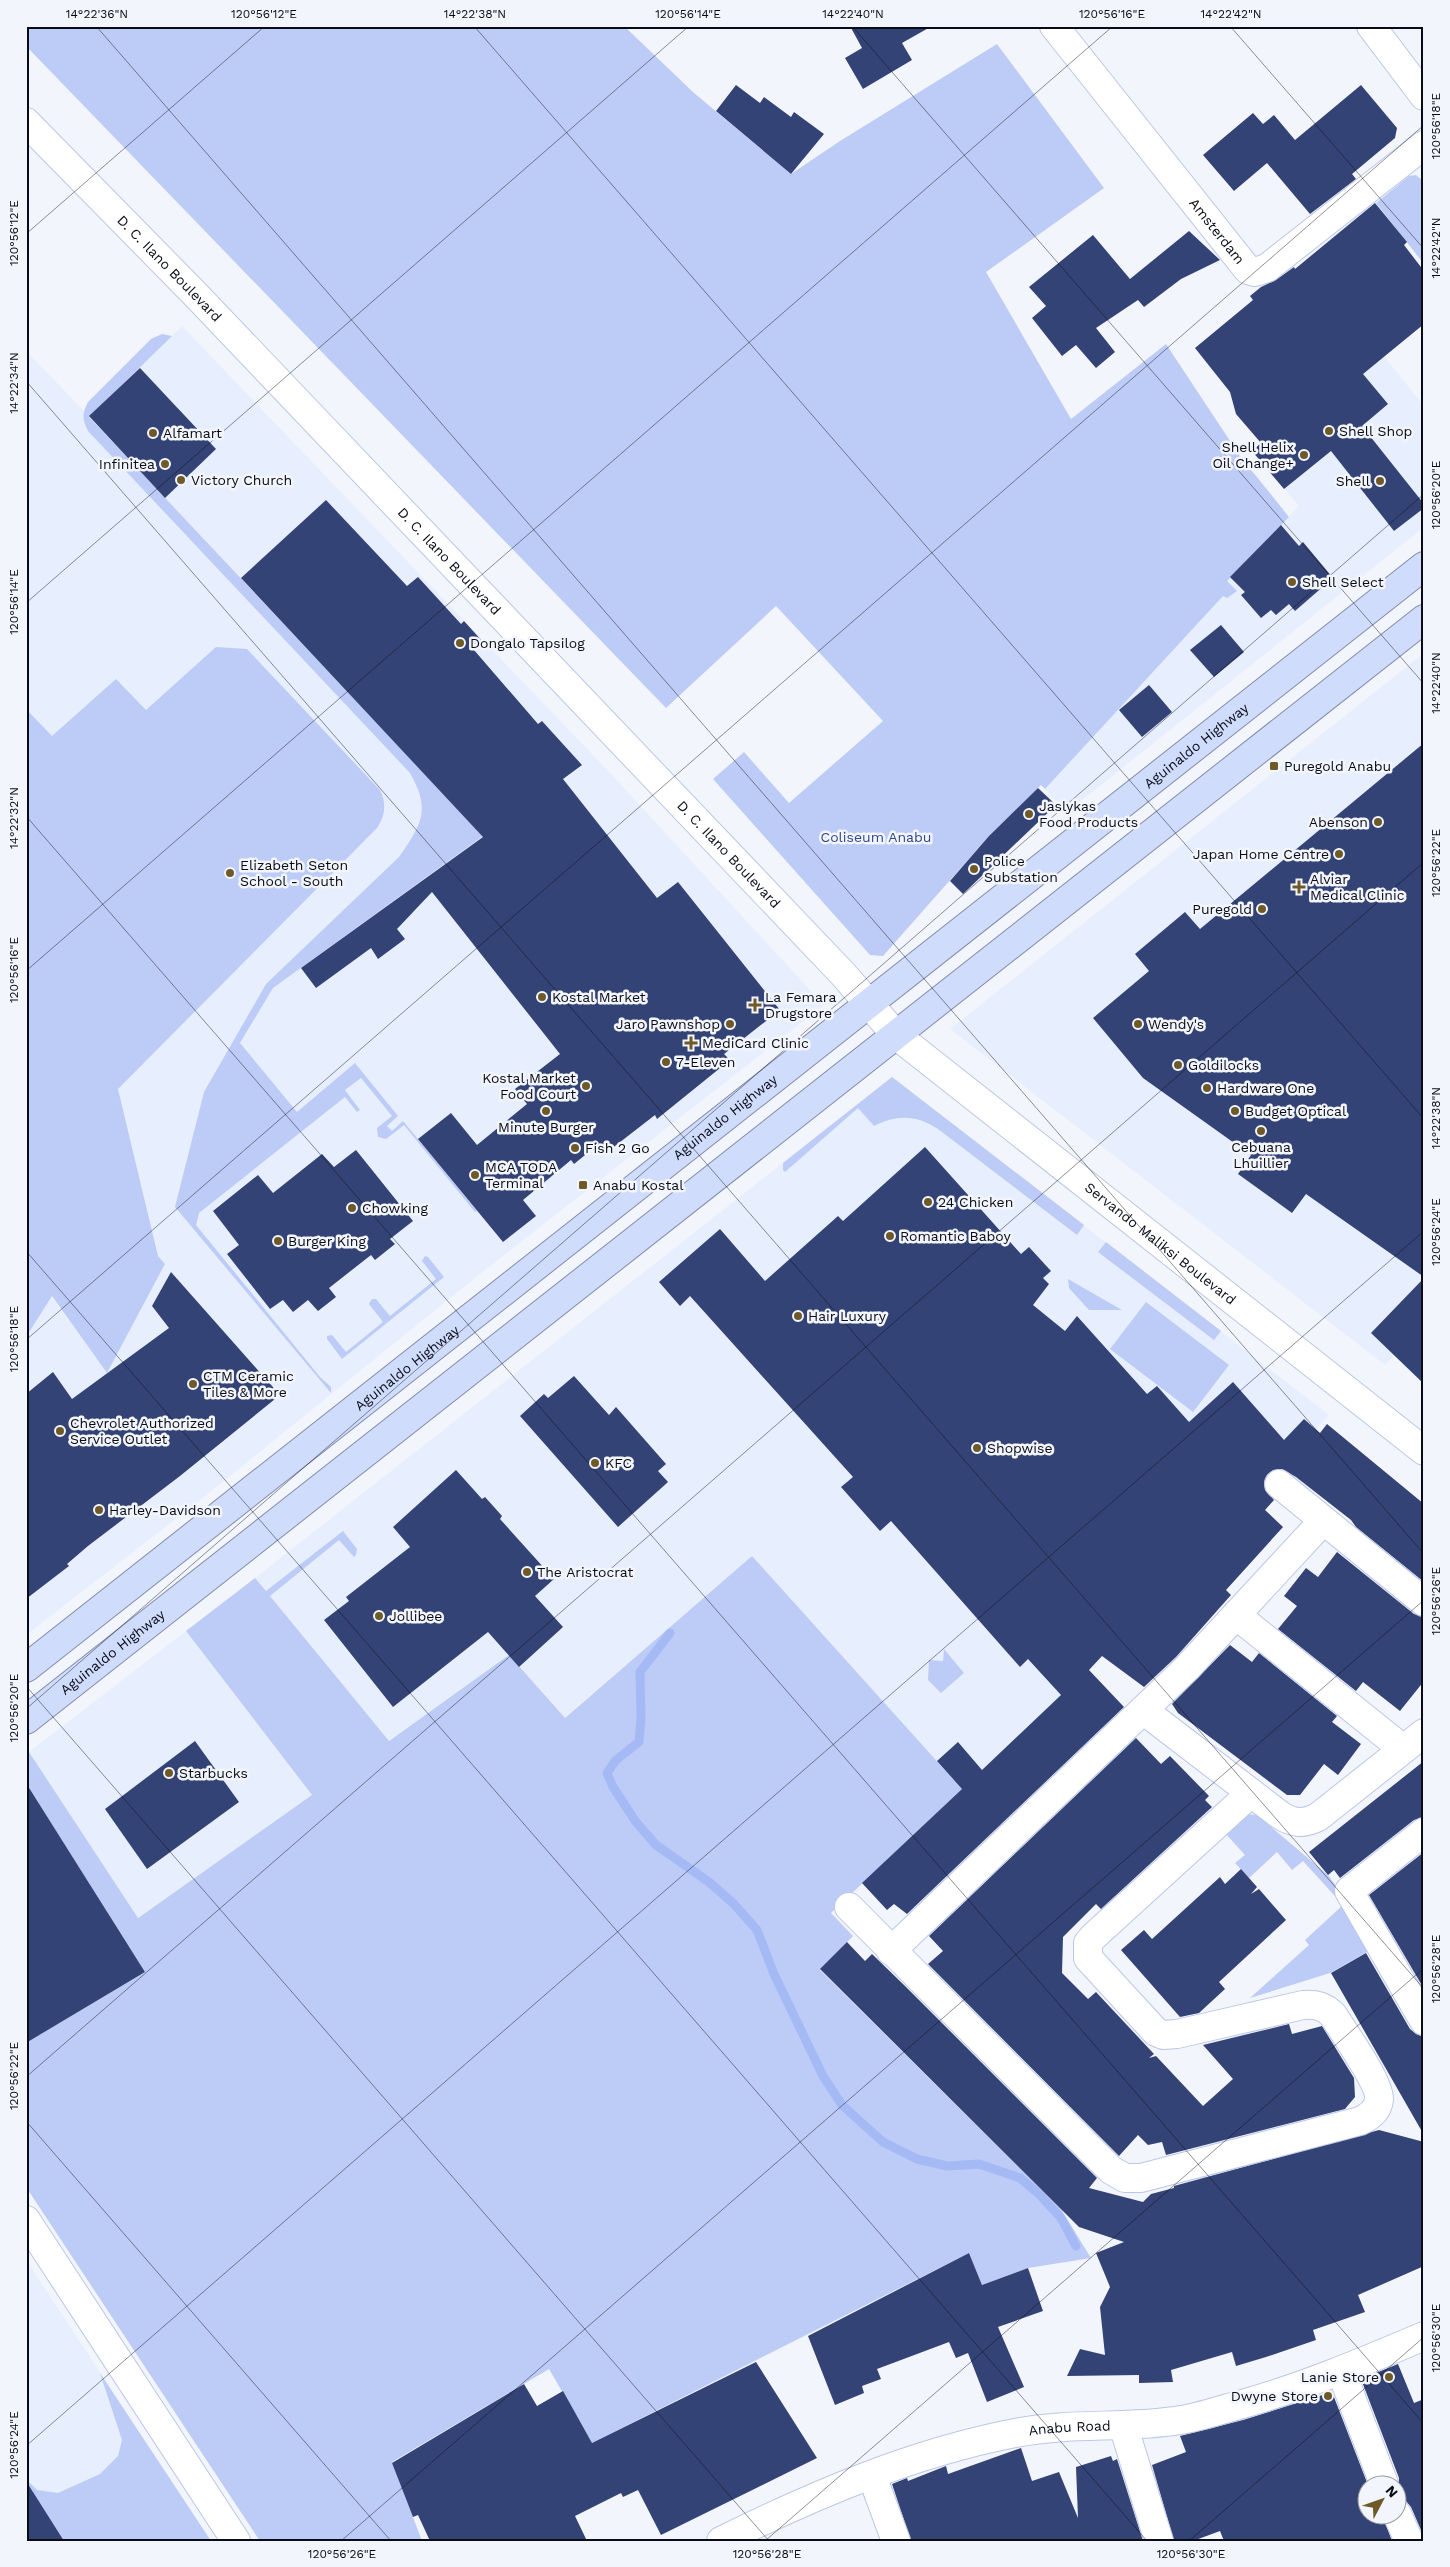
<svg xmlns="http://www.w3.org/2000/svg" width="1450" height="2567" viewBox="0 0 1450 2567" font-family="'Work Sans',sans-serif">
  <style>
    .built { fill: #e7eefe }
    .green { fill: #bcccf7 }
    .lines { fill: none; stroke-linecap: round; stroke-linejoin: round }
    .stream { stroke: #a5baf5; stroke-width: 9 }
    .building { fill: #344375 }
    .minor-casing { stroke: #bbc7e7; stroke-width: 30 }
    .tertiary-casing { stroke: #bbc7e7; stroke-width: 30 }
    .trunk-casing { stroke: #838dab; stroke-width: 30 }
    .minor { stroke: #fff; stroke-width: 28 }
    .tertiary { stroke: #fff; stroke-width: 28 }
    .trunk { stroke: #d0dcfc; stroke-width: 28 }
    .ticks { fill: none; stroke: #090c17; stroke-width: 1; stroke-opacity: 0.45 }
    .poi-dot { fill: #6d5a28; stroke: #f3f5fc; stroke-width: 2 }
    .labels { text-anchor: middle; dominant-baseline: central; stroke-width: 5; stroke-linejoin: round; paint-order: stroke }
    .street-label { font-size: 14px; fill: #090c17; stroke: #f3f5fc }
    .poi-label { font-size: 14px; fill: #090c17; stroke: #f3f5fc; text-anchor: start }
    .park-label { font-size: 14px; fill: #34478d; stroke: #f3f5fc }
    .neatline { fill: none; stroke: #090c17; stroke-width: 2 }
    .ticks-label { font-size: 12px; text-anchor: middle; fill: #090c17 }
  </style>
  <rect width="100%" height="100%" fill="#f3f5fc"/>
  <g class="built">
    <path d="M182,326L613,776L824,1005L485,1270L199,1501L26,1635V1337L51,1296L107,1373L165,1264L158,1256L118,1089L26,956V351L89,416Z"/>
    <path d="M1378,349L1424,406V527L1066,813L1041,784L1227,581L1299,506L1252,451Z"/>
    <path d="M1424,653V1350L1411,1338L1385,1365L950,1029Z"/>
    <path d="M892,1077L1329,1415L1150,1611L962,1789L752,1556L564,1718L509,1656L388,1741L255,1578Z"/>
    <path d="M186,1631L312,1795L137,1918L29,1752Z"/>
    <path d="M26,2260L211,2541H64L26,2481Z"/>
  </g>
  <g class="green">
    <path d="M26,26H624L694,93L791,174L840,141L997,44L1104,188L986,272L1071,419L1166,344L1240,456L1289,517L1227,581L1237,591L1227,598L1223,596L1045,789L1041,785L989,836L883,956L870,955L713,779L744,752L789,803L883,721L776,606L666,708L26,46Z"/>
    <path d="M1416,175L1424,182V264L1376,203L1409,176Z"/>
    <path d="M162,334L172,336L89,417L483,836L273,988L240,1043L297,1112L355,1063L398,1116L387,1126L392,1131L403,1121L477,1211L475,1212L404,1125L386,1139L378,1137L377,1128L392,1116L361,1078L345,1090L360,1110L357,1112L345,1097L199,1213L196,1225L320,1377L331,1387V1393L175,1207L204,1092L266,984L399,857C422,824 431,810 410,773L88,431C82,419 82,413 88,402L151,339Z"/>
    <path d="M216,647L247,649L380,790C387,804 385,816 377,828L118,1089L158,1256L165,1264L107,1373L52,1296L26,1337V709L52,736L116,679L146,710Z"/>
    <path d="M892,1077L1084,1225L1077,1235L938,1129C917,1115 897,1114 874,1126L858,1108L785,1172L783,1170V1163Z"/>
    <path d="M1106,1242L1221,1331L1214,1340L1098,1252Z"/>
    <path d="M425,1256L428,1257L444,1277L342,1359L327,1339V1336L332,1335L346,1352L383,1322L369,1304L372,1299H376L390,1316L436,1279L422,1261Z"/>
    <path d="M1068,1279L1122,1310H1089L1069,1288Z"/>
    <path d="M1146,1302L1229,1365L1193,1412L1110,1349Z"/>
    <path d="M343,1531L357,1549L356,1555L354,1557L339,1540L270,1596L389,1741L509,1655L565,1718L752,1556L962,1789L831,1913L853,1936L820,1970L1061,2209L1091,2258L1028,2268L982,2285L969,2253L592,2443L549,2369L392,2462L422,2541H260L26,2187V2043L145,1972L26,1783V1754L29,1752L138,1918L312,1795L186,1631L255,1578L266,1591Z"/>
    <path d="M944,1649L964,1673L941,1693L928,1680L929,1660L943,1661Z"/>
    <path d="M1247,1814L1257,1815L1328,1875L1339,1890L1374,1948L1330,1973L1250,1998L1309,1945L1305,1940L1343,1905L1303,1861L1292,1870L1277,1852L1249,1878L1235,1863L1245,1855L1225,1833Z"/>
    <path d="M100,2373L211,2541H26V2479L37,2490L58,2493L100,2474L118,2456L122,2440Z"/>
  </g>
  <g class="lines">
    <path class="stream" d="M670,1633L640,1672L641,1718L639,1742L616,1760L607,1773L613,1787L636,1822L656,1845L709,1882L734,1904L757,1930L774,1974L823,2076L842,2105L883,2142L917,2159L947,2166L979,2164L1020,2178L1039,2194L1061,2218L1076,2246"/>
  </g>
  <g class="building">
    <path d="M850,26H932L902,43L912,60L863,89L845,58L862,48Z"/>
    <path d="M736,85L760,103L764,97L791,117L794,112L824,134L791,174L716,111Z"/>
    <path d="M1361,85L1397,128L1395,138L1352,174L1356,179L1310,214L1267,163L1234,191L1203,155L1253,113L1263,124L1274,115L1295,140Z"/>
    <path d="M1375,203L1407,242L1404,245L1424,271V324L1363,374L1388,404L1362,426L1424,504V508L1394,531L1331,451L1284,489L1252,451L1261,443L1236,414L1230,392L1195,348L1253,300L1250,296L1261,287L1276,280L1294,267L1295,269Z"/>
    <path d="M1189,231L1220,260L1181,279L1144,307L1138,300L1096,328L1115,352L1096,368L1076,345L1062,356L1032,318L1046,306L1029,287L1093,235L1130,279Z"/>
    <path d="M140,368L216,449L165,498L89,416Z"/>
    <path d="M326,500L407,586L418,577L461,624L464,621L483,642L474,650L538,724L542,721L582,765L563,779L657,898L678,882L780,1010L724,1054L730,1060L657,1119L655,1115L606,1153L600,1143L574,1164L571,1160L523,1200L536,1216L503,1242L418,1139L451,1113L477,1145L527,1104L515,1089L560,1054L432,892L397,929L405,939L378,959L371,948L316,988L301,968L483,837L241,578Z"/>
    <path d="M1281,525L1299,546L1303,542L1333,578L1295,611L1289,604L1276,615L1271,610L1261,618L1241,595L1245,592L1230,577Z"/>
    <path d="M1221,625L1244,652L1214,677L1190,650Z"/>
    <path d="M1149,685L1172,712L1142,737L1119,710Z"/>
    <path d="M1424,743V1277L1306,1194L1292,1213L1238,1174L1251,1155L1143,1078L1093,1018L1149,971L1135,954L1185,912L1200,929Z"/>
    <path d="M1038,788L1056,805L963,894L950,881L989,836Z"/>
    <path d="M925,1147L1021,1254L1029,1247L1051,1271L1043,1278L1049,1284L1033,1305L1065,1331L1077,1316L1147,1394L1157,1386L1189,1422L1233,1382L1284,1440L1304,1419L1320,1433L1327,1424L1424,1504V1582L1356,1527L1351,1520L1296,1477L1282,1469L1273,1470L1267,1475L1264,1482L1265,1490L1274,1500L1265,1510L1283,1527L1226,1590L1231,1595L1176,1657L1144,1687L1102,1656L1089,1670L1124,1707L907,1914L894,1904L887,1910L862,1883L962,1789L937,1761L958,1742L982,1770L1061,1695L1028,1659L1020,1667L891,1521L880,1531L841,1487L853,1477L690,1296L680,1306L659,1282L720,1229L765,1281L838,1216L843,1221Z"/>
    <path d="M356,1150L413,1221L390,1239L395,1244L375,1260L371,1255L329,1288L336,1297L318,1311L308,1300L293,1312L283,1300L270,1309L227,1254L239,1245L213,1211L258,1175L273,1193L322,1154L334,1167Z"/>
    <path d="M171,1272L280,1395L180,1476L88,1546L67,1564L69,1566L26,1599V1394L53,1372L72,1399L169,1328L152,1306Z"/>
    <path d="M1424,1278V1384L1371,1333Z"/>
    <path d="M574,1376L609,1415L616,1407L666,1464L658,1471L668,1482L618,1527L520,1416L544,1394L548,1398Z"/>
    <path d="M456,1470L482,1499L485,1497L494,1507L502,1516L500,1519L554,1579L535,1596L563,1627L519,1667L488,1632L393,1707L324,1620L349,1601L346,1597L410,1547L393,1527Z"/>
    <path d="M1337,1552L1414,1614L1424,1617V1681L1400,1711L1363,1682L1356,1691L1278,1629L1297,1606L1284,1596L1306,1568L1318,1577Z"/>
    <path d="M1230,1645L1252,1662L1259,1653L1337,1716L1332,1722L1361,1744L1338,1775L1324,1764L1300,1795H1287L1178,1713L1172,1704Z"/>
    <path d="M1136,1738L1161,1764L1170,1756L1209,1796L1205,1800L1212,1807L1101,1909L1096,1904L1063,1937L1062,1973L1088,1999L1096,1992L1154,2054L1149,2058L1156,2056L1203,2106L1233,2079L1203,2045L1289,2024L1292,2034L1322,2026L1354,2078L1355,2097L1345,2109L1166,2155L1162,2142L1148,2145L1138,2135L1119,2156L928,1964L943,1951L929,1936Z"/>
    <path d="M195,1741L239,1802L147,1869L105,1809Z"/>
    <path d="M1424,1761V1817L1414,1820L1340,1878L1334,1870L1328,1875L1309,1852Z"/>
    <path d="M26,1783L145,1972L26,2043Z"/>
    <path d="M1424,1852V1989L1369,1895Z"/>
    <path d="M1241,1869L1257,1887L1251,1894L1259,1889L1286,1920L1219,1982L1225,1989L1199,2013L1180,2017L1121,1950L1144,1930L1152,1939L1220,1877L1225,1884Z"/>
    <path d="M847,1942L865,1961L872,1954L904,1985L1097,2178L1089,2188L1143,2202L1151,2194L1174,2188V2186L1379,2130L1424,2142V2266L1358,2295L1365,2312L1313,2330L1316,2340L1266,2357L1236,2366L1232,2352L1171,2370L1173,2382L1139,2383V2375L1067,2376L1080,2349L1105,2355L1100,2307L1110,2287L1096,2253L1124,2242L1079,2227L820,1969Z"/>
    <path d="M1366,1953L1410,2029L1416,2034L1424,2037V2135L1331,1973Z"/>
    <path d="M969,2253L982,2285L1028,2268L1043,2311L998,2327L1024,2387L987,2402L968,2353L956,2358L949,2342L877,2369L881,2379L862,2386L864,2393L835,2405L808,2336Z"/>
    <path d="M756,2362L817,2458L661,2535L638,2490L623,2497L621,2493L575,2516L587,2541H430L418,2515L413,2517L392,2463L524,2384L537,2406L563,2391L592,2443Z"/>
    <path d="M1398,2364L1414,2403L1424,2399V2537L1411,2507L1406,2501L1398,2499L1399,2478L1361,2379Z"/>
    <path d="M1332,2392L1368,2485V2514H1382L1392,2541H1224L1220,2531L1193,2541H1174L1152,2465L1186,2452L1180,2436L1243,2420Z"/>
    <path d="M1021,2448L1032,2481L1059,2472L1078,2518L1076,2467L1111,2456L1113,2461L1117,2459L1143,2541H911L892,2484L907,2478L908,2481L946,2466L948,2474Z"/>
    <path d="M26,2481L64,2541H26Z"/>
  </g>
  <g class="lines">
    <defs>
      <g id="minor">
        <path id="s1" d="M1054,26L1248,270L1255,272L1267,268L1424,145"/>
        <path d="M1371,26L1424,96"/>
        <path d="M1279,1484L1424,1602"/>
        <path d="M1236,1615L1403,1749"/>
        <path d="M1143,1710L1280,1815C1294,1824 1304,1824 1318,1817L1424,1733"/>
        <path d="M1424,1832L1349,1891L1424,2021"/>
        <path d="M849,1907L1111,2170L1125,2178H1141L1360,2121C1369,2117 1378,2111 1379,2099C1380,2083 1343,2031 1333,2015C1324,2006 1316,2004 1303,2005L1177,2034L1163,2035L1156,2032L1088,1958V1943L1093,1937L1251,1793"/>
        <path d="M891,1951L1187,1668L1323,1521"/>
        <path d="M26,2220L236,2541"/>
        <path d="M1341,2371L1384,2484"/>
        <path d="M1123,2425L1159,2541"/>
        <path d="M872,2476L896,2541"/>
        <path d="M1397,2514L1409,2541"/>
      </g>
      <g id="tertiary">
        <path id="s2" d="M26,122L195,294L843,974L896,1035L1424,1451"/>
        <path id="s3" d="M721,2541C814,2495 912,2453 1015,2433C1070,2422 1126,2429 1181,2420C1200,2417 1220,2410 1239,2405C1303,2387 1363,2362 1424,2336"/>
      </g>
      <g id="trunk">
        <path id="s4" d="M26,1668L1424,566"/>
        <path id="s5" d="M26,1720L1424,619"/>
      </g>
    </defs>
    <use href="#minor" class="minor-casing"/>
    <use href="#tertiary" class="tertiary-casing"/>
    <use href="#trunk" class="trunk-casing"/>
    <use href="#minor" class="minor"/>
    <use href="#tertiary" class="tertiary"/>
    <use href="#trunk" class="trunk"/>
  </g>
  <path class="ticks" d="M96,26L1424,1554M474,26L1424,1119M852,26L1424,684M1230,26L1424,249M26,234L265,26M26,381L1424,1989M26,603L689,26M26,816L1424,2424M26,971L1113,26M26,1251L1147,2541M26,1340L1424,125M26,1686L769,2541M26,1709L1424,494M26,2077L1424,862M26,2121L391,2541M26,2446L1424,1231M341,2541L1424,1600M765,2541L1424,1968M1189,2541L1424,2337"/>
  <g class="poi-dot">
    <circle cx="1329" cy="431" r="5"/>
    <circle cx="153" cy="433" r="5"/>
    <circle cx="1304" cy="455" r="5"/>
    <circle cx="165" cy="464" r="5"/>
    <circle cx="181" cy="480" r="5"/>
    <circle cx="1380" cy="481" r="5"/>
    <circle cx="1292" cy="582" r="5"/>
    <circle cx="460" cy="643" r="5"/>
    <rect x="1269" y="761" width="10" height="10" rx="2.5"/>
    <circle cx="1029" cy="814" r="5"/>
    <circle cx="1378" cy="822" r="5"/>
    <circle cx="1339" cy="854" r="5"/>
    <circle cx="974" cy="869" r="5"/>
    <circle cx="230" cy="873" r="5"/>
    <path d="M1296.5 879.5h5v5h5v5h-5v5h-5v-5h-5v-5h5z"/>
    <circle cx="1262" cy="909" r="5"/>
    <circle cx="542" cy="997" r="5"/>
    <path d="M752.5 997.5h5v5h5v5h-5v5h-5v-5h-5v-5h5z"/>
    <circle cx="730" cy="1024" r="5"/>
    <circle cx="1138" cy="1024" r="5"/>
    <path d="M688.5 1035.5h5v5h5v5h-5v5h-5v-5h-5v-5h5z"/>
    <circle cx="666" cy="1062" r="5"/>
    <circle cx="1178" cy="1065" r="5"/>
    <circle cx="586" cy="1086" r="5"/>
    <circle cx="1207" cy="1088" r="5"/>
    <circle cx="546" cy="1111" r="5"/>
    <circle cx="1235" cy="1111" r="5"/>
    <circle cx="1261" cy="1131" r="5"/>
    <circle cx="575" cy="1148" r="5"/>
    <circle cx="475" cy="1175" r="5"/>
    <rect x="578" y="1180" width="10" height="10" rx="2.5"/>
    <circle cx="928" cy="1202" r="5"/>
    <circle cx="352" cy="1208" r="5"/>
    <circle cx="890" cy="1236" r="5"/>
    <circle cx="278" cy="1241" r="5"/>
    <circle cx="798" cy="1316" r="5"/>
    <circle cx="193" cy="1384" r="5"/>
    <circle cx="60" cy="1431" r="5"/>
    <circle cx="977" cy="1448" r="5"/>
    <circle cx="595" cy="1463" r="5"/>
    <circle cx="99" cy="1510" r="5"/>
    <circle cx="527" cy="1572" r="5"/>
    <circle cx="379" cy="1616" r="5"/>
    <circle cx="169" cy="1773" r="5"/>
    <circle cx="1389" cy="2377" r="5"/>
    <circle cx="1328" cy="2396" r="5"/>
  </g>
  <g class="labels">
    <g class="street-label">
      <text stroke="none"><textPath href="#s1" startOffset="262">Amsterdam</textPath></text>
      <text stroke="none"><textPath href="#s2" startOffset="205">D. C. Ilano Boulevard</textPath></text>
      <text stroke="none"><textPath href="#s2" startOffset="610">D. C. Ilano Boulevard</textPath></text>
      <text stroke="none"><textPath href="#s4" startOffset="1490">Aguinaldo Highway</textPath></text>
      <text stroke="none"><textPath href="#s2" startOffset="1015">D. C. Ilano Boulevard</textPath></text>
      <text stroke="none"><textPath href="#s4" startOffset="890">Aguinaldo Highway</textPath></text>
      <text stroke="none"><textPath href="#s2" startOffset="1598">Servando Maliksi Boulevard</textPath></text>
      <text stroke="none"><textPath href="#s4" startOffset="485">Aguinaldo Highway</textPath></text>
      <text stroke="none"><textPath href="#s5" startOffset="110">Aguinaldo Highway</textPath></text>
      <text stroke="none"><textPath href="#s3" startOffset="369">Anabu Road</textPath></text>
    </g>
    <g class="poi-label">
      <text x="1339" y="431">Shell Shop</text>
      <text x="163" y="433">Alfamart</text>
      <text x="1294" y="447" text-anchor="end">Shell Helix<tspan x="1294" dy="16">Oil Change+</tspan></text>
      <text x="155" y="464" text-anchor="end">Infinitea</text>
      <text x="191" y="480">Victory Church</text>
      <text x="1370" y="481" text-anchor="end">Shell</text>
      <text x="1302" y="582">Shell Select</text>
      <text x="470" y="643">Dongalo Tapsilog</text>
      <text x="1284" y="766">Puregold Anabu</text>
      <text x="1039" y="806">Jaslykas<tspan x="1039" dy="16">Food Products</tspan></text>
      <text x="1368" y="822" text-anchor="end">Abenson</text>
      <text x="1329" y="854" text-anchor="end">Japan Home Centre</text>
      <text x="984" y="861">Police<tspan x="984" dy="16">Substation</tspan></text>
      <text x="240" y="865">Elizabeth Seton<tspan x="240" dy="16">School - South</tspan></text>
      <text x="1310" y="879">Alviar<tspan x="1310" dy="16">Medical Clinic</tspan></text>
      <text x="1252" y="909" text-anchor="end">Puregold</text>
      <text x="552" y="997">Kostal Market</text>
      <text x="765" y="997">La Femara<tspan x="765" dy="16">Drugstore</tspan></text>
      <text x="720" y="1024" text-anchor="end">Jaro Pawnshop</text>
      <text x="1148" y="1024">Wendy's</text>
      <text x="702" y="1043">MediCard Clinic</text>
      <text x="676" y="1062">7-Eleven</text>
      <text x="1188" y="1065">Goldilocks</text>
      <text x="576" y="1078" text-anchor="end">Kostal Market<tspan x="576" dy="16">Food Court</tspan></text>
      <text x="1217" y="1088">Hardware One</text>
      <text x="1245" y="1111">Budget Optical</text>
      <text x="546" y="1127" text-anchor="middle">Minute Burger</text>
      <text x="1261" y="1147" text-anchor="middle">Cebuana<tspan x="1261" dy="16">Lhuillier</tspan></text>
      <text x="585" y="1148">Fish 2 Go</text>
      <text x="485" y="1167">MCA TODA<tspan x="485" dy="16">Terminal</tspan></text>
      <text x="593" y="1185">Anabu Kostal</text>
      <text x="938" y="1202">24 Chicken</text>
      <text x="362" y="1208">Chowking</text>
      <text x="900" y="1236">Romantic Baboy</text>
      <text x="288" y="1241">Burger King</text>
      <text x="808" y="1316">Hair Luxury</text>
      <text x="203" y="1376">CTM Ceramic<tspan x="203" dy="16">Tiles &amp; More</tspan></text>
      <text x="70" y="1423">Chevrolet Authorized<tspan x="70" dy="16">Service Outlet</tspan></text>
      <text x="987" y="1448">Shopwise</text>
      <text x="605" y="1463">KFC</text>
      <text x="109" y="1510">Harley-Davidson</text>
      <text x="537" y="1572">The Aristocrat</text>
      <text x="389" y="1616">Jollibee</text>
      <text x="179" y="1773">Starbucks</text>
      <text x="1379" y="2377" text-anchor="end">Lanie Store</text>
      <text x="1318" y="2396" text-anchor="end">Dwyne Store</text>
    </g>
    <g class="park-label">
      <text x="876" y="837">Coliseum Anabu</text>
    </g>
  </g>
  <rect width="1450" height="2567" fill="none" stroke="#f3f5fc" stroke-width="55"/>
  <g transform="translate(1382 2500) rotate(49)"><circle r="24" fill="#f3f5fc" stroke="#9598a0"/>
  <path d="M0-4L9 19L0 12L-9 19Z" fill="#6d5a28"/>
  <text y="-8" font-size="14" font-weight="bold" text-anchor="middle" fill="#090c17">N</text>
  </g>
  <rect x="28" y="28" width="1394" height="2512" class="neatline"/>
  <g class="ticks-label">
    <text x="97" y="18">14°22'36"N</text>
    <text x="264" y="18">120°56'12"E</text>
    <text x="475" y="18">14°22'38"N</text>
    <text x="688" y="18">120°56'14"E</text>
    <text x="853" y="18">14°22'40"N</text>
    <text x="1112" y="18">120°56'16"E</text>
    <text x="1231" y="18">14°22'42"N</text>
    <text transform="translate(1436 126) rotate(-90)" y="4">120°56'18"E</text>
    <text transform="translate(14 233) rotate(-90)" y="4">120°56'12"E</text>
    <text transform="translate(1436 248) rotate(-90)" y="4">14°22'42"N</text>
    <text transform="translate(14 383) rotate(-90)" y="4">14°22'34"N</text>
    <text transform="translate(1436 495) rotate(-90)" y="4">120°56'20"E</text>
    <text transform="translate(14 602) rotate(-90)" y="4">120°56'14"E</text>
    <text transform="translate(1436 683) rotate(-90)" y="4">14°22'40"N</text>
    <text transform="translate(14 818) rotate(-90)" y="4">14°22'32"N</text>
    <text transform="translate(1436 863) rotate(-90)" y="4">120°56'22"E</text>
    <text transform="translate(14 970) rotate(-90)" y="4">120°56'16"E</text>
    <text transform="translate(1436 1118) rotate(-90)" y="4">14°22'38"N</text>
    <text transform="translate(1436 1232) rotate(-90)" y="4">120°56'24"E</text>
    <text transform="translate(14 1339) rotate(-90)" y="4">120°56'18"E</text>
    <text transform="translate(1436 1601) rotate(-90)" y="4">120°56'26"E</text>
    <text transform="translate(14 1708) rotate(-90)" y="4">120°56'20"E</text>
    <text transform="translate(1436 1969) rotate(-90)" y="4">120°56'28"E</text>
    <text transform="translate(14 2076) rotate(-90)" y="4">120°56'22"E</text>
    <text transform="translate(1436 2338) rotate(-90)" y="4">120°56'30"E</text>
    <text transform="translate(14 2445) rotate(-90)" y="4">120°56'24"E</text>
    <text x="342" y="2558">120°56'26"E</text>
    <text x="767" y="2558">120°56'28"E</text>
    <text x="1191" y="2558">120°56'30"E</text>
  </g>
</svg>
